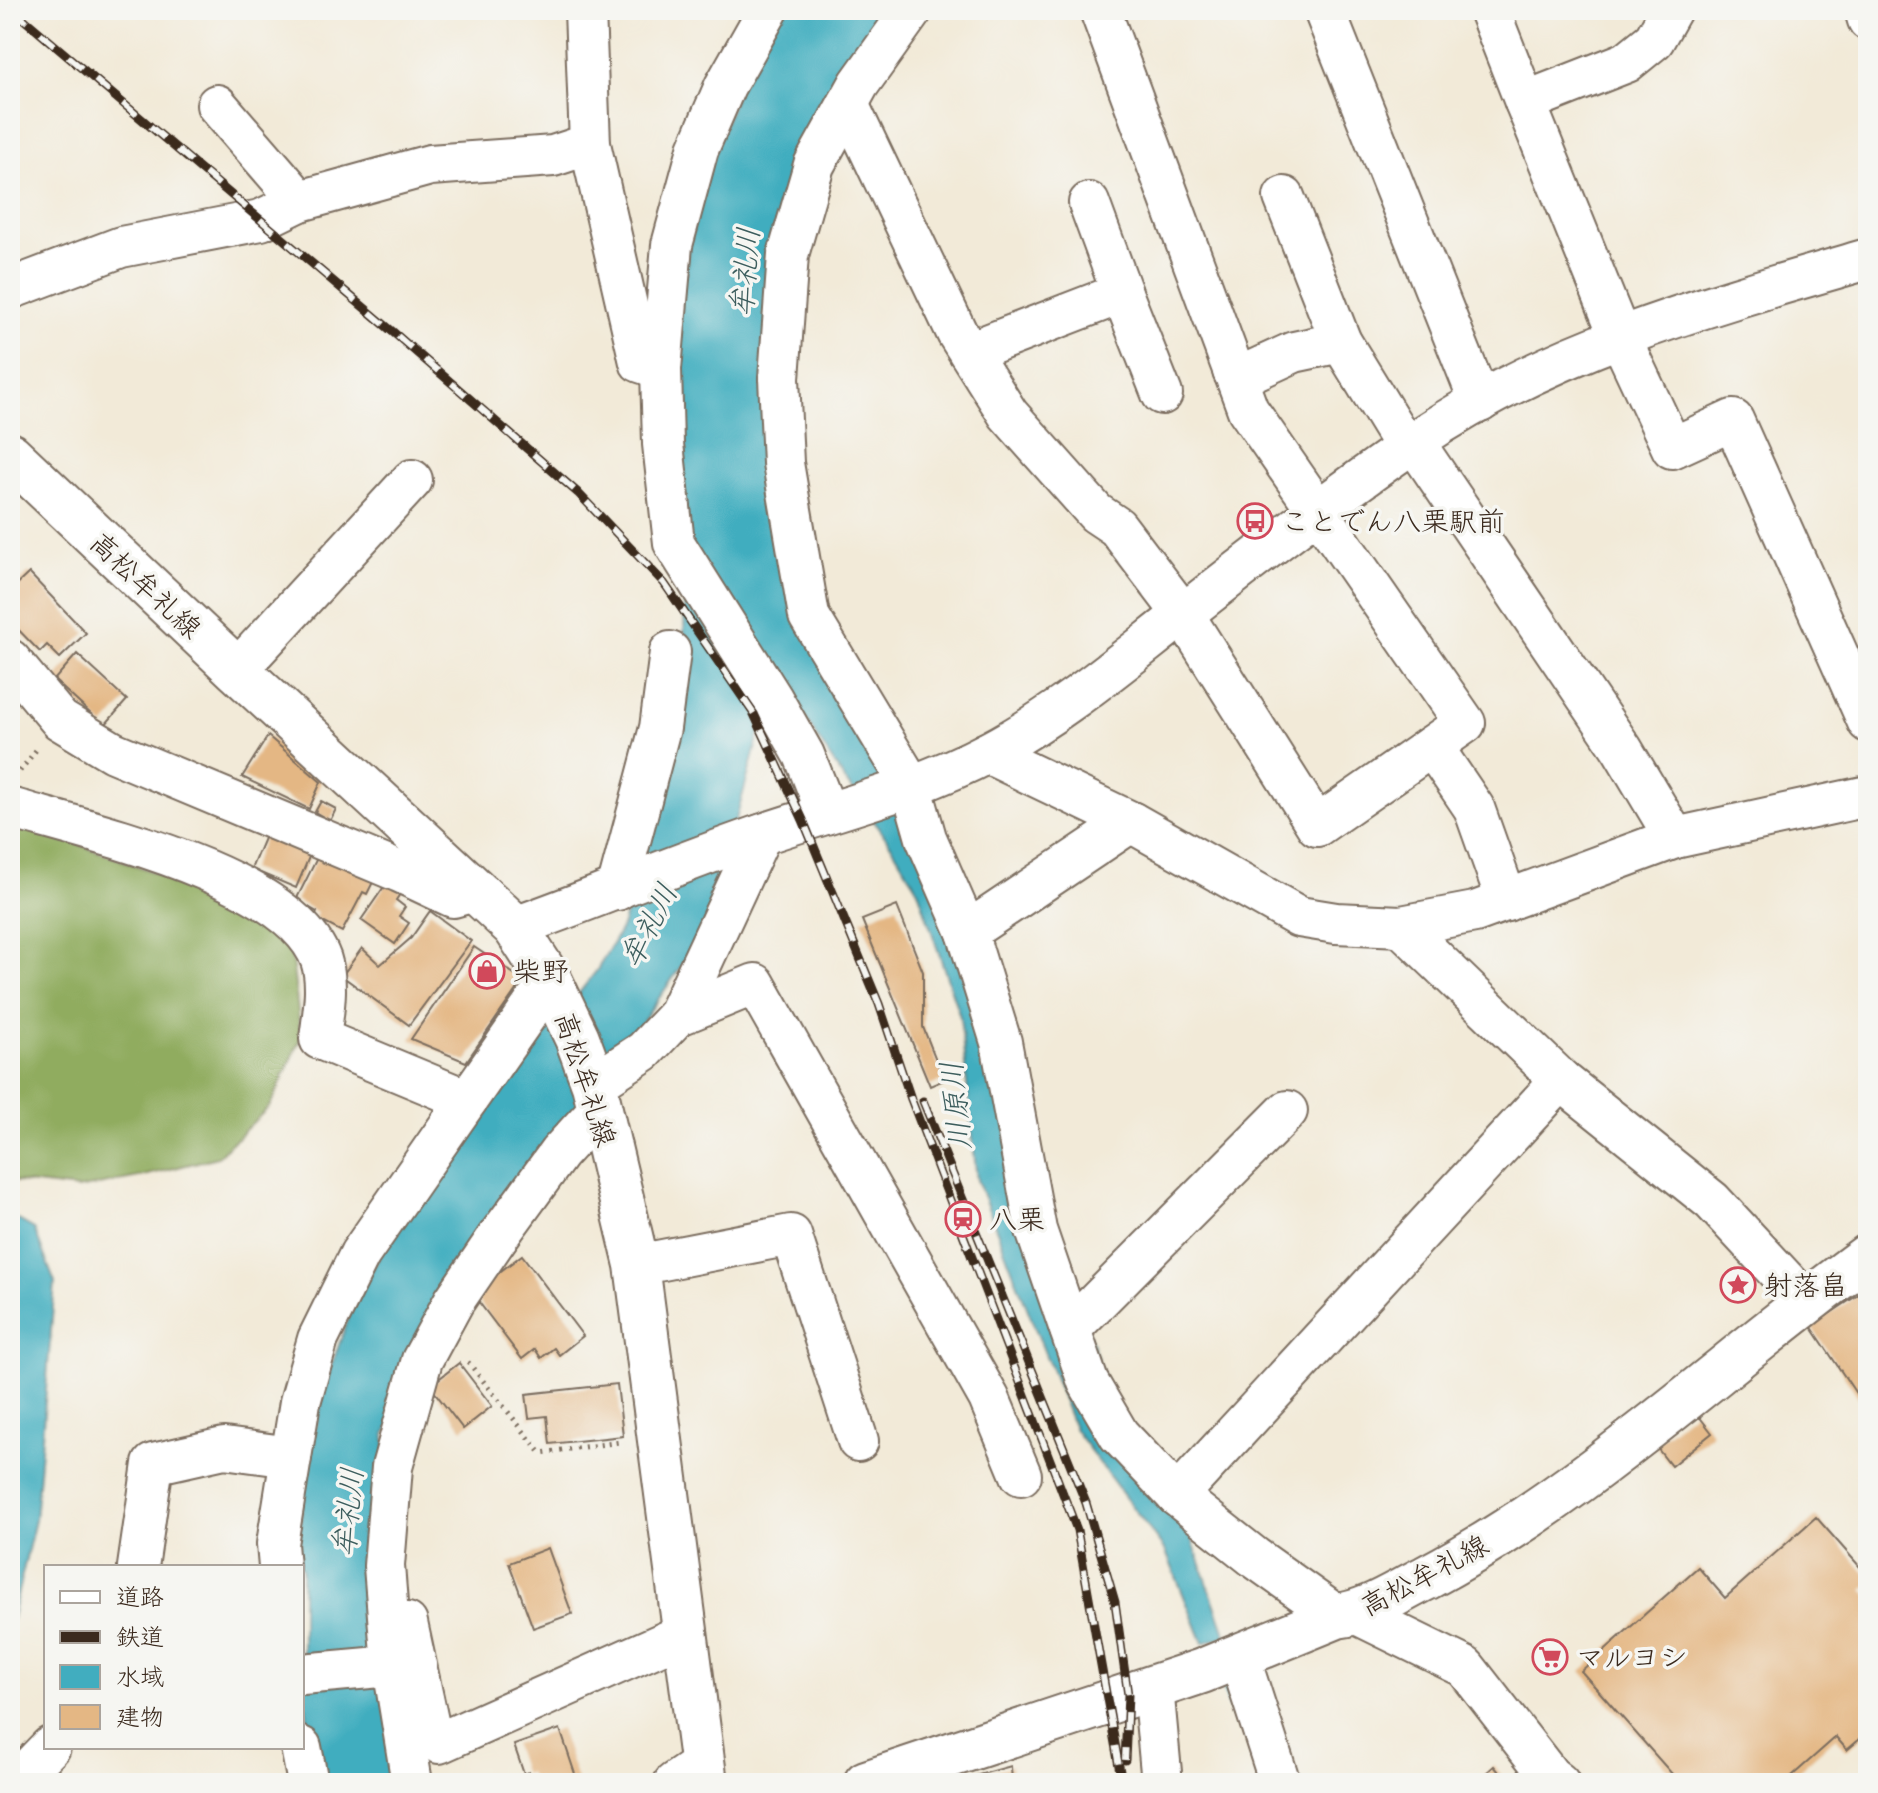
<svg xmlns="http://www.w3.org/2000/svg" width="1878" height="1793" viewBox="0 0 1878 1793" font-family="Delius,'Klee One',sans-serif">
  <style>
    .forest { fill: #90ac5e; stroke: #666b3e; stroke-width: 2 }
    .water { fill: #41adbf; stroke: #3e6c6e; stroke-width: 2 }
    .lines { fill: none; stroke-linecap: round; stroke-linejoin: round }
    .stream { stroke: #41adbf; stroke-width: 11 }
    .building { fill: #e4b784 }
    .minor-casing { stroke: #7b6d5f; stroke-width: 44 }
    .major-casing { stroke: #7b6d5f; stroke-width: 48 }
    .path { stroke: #7b6d5f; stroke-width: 5; stroke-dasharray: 2 6; stroke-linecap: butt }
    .minor { stroke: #fff; stroke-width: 40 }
    .major { stroke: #fff; stroke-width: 44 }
    .rail-casing { stroke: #3b2a1e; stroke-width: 9 }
    .rail { stroke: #f6f6f2; stroke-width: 6; stroke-dasharray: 18; stroke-linecap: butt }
    .labels { text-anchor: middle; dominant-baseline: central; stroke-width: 7; stroke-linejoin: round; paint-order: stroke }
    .poi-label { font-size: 28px; fill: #3b2a1e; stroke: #f6f6f2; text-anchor: start }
    .street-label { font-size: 28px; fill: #3b2a1e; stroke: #f6f6f2 }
    .water-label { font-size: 30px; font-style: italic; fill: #3d5e5e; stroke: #f6f6f2 }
  </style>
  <rect width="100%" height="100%" fill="#f6f6f2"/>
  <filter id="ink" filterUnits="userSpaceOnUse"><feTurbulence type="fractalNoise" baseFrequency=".0125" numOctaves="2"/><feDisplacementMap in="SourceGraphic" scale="16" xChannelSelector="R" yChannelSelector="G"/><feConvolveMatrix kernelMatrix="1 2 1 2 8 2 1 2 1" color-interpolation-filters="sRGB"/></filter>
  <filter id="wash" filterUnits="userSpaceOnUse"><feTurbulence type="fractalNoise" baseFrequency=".006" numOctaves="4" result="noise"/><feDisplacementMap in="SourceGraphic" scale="32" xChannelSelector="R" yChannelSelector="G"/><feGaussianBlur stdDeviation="1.8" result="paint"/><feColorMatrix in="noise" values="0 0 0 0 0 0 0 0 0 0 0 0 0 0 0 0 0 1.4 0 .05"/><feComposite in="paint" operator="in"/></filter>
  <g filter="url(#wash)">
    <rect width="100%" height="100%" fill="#f2ead8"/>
    <path class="forest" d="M10,820C106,855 205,884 290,942L301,1038L270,1106L217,1157L144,1176L78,1189L10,1181Z"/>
    <g class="water">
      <path d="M782,10H891L864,46L765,420L874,749L921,858L1140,1479L1192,1539L1226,1636L1203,1643L1166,1552L1075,1430L977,1180L960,1017L918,890L893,848L844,779L776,673L712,907L694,948L629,1041L385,1434L399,1783H319L302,1685V1567H295L308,1456L330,1369L357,1295L401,1220L597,970L622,927L641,864L684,645L685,534L670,388L681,278L704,181L739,86Z"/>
      <path d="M10,1215L34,1229L55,1283L35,1520L10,1626Z"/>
    </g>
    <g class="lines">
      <path class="stream" d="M1228,1689L1238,1718"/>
    </g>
    <g id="blocks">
      <g class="building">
        <path d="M29,573L86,633L60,658L47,645L40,652L10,621V591Z"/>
        <path d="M77,654L127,700L104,726L54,680Z"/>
        <path d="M268,736L321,782L309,809L242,777Z"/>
        <path d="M321,801L336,809L330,821L315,812Z"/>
        <path d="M267,831L312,850L296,888L251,869Z"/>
        <path d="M322,848L376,876L367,894L363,892L342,932L315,918L317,912L296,900Z"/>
        <path d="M388,881L402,891L396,900L405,907L399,916L409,923L395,944L361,920Z"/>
        <path d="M897,906L923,972V1027L944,1080L930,1086L862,920Z"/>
        <path d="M430,911L471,941L409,1025L342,976L362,948L380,965L411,938Z"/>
        <path d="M474,947L523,980L466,1062L411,1039Z"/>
        <path d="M522,1255L583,1336L559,1355L554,1348L541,1358L535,1349L522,1359L472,1293Z"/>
        <path d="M1861,1293L1868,1304V1397L1861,1401L1811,1326Z"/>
        <path d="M459,1363L492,1406L463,1429L430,1386Z"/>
        <path d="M617,1384L623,1436L550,1444L547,1416L529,1418L526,1394Z"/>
        <path d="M1695,1411L1712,1433L1671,1466L1654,1444Z"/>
        <path d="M1816,1517L1868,1576V1586L1863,1590L1868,1595V1732L1847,1750L1836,1737L1784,1783H1680L1581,1671L1698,1567L1725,1598Z"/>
        <path d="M548,1548L572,1614L533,1628L509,1563Z"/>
        <path d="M560,1729L578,1783H533L529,1772L524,1774L514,1745Z"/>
        <path d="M1011,1766L1012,1783H953V1782Z"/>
        <path d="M1494,1766L1508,1783H1475Z"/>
      </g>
    </g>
  </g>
  <g filter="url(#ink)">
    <use href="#blocks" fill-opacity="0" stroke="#7b6d5f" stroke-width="2"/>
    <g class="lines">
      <defs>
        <g id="minor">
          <path d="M585,10L590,144L640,362L661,369"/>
          <path d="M768,10L725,86L698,149L672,245L661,369L663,444L674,543L773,700L804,755L827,813"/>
          <path d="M912,10L859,84L814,165L788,255L779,378L783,463L809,616L911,785L926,838L967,932L1001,1042L1036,1230L1088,1382L1119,1435L1177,1496L1254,1557L1337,1616"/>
          <path d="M1324,10L1480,402"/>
          <path d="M1489,10L1525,102"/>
          <path d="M1671,10L1654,40L1627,62L1525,102L1620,337L1672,448L1733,420L1868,722"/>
          <path d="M1865,10L1868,20"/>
          <path d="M848,104L957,333L1008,414L1096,513L1117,527L1183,614L1317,826L1465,723L1248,410L1100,10"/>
          <path d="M217,105L300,201L430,165L553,156L590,144"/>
          <path d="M1284,197L1341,342L1406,448"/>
          <path d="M10,289L121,247L261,220L300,201"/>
          <path d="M1122,293L1162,394"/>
          <path d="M969,352L1122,293L1089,203"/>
          <path d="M1233,371L1246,374L1294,352L1341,342"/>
          <path d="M1414,442L1622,749L1675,838"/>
          <path d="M10,660L60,720L113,752L400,872L453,897L474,891"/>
          <path d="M237,670L412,480"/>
          <path d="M1432,746L1474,808L1507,901"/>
          <path d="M987,753L1131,822L1299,917L1336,923L1401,926L1475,912L1675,838L1868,796"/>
          <path d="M10,808C89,831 291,876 321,960C329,985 323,1013 320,1039L467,1100"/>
          <path d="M617,890L660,728L670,652"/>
          <path d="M1401,926L1561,1080L1712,1201L1805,1301"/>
          <path d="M515,927C599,897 681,862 766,833C840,808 919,789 989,752C1059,715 1120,663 1182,615C1258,555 1335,496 1415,441C1551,348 1712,304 1868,259"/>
          <path d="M967,932L1131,822"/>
          <path d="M677,1016L755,984L989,1398L1021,1475"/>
          <path d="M594,1084L644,1051L677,1016L761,835"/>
          <path d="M637,1265L791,1235L858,1441"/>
          <path d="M1070,1329L1287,1111"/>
          <path d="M1177,1496L1561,1080"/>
          <path d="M138,1567L153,1464L224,1448L291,1457"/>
          <path d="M279,1567L277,1544L300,1402L318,1339L360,1254L550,981"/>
          <path d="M1357,1614L1465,1667L1550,1776L1559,1783"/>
          <path d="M407,1623L429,1726L439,1743L686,1633"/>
          <path d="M1239,1656L1280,1783"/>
          <path d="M302,1674L392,1666L384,1566L392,1467L422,1360L454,1301L497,1238L559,1153L600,1108"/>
          <path d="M396,1685L412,1783"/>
          <path d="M1153,1687L1162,1783"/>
          <path d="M301,1747L308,1783"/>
          <path d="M15,1783L50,1747"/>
          <path d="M674,1783L703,1763"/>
        </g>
        <g id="major">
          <path d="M10,455L237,670L515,927L550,981L577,1038L594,1084L637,1265L705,1783"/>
          <path d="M866,1783L1202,1671L1337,1616C1369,1612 1397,1592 1426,1578C1587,1493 1721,1363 1868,1256"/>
        </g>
      </defs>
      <use href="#minor" class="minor-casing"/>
      <use href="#major" class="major-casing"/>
      <g class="path">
        <path d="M20,771L36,750"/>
        <path d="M468,1362L541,1453L620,1442"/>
      </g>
      <use href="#minor" class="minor"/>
      <use href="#major" class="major"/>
      <defs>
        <g id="rail">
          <path d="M13,10L393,332L578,493L664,583L754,714L803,820L879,1004L911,1099L1077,1530L1122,1783"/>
          <path d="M923,1101L1086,1503L1115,1602L1128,1695L1125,1760"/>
        </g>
      </defs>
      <use href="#rail" class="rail-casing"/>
      <use href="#rail" class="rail"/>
    </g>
  </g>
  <defs>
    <symbol id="bus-ring" viewBox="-11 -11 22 22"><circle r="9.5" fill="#f6f6f2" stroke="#d1495b" stroke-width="1.5"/><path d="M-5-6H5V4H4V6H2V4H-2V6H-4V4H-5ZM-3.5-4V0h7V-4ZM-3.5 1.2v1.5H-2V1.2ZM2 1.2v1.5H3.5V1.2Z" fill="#d1495b"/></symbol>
    <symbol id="shop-ring" viewBox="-11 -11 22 22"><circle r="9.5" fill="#f6f6f2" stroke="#d1495b" stroke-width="1.5"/><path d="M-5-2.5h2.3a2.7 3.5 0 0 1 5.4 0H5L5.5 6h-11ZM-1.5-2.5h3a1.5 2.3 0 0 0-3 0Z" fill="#d1495b"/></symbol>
    <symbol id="station-ring" viewBox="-11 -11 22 22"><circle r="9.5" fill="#f6f6f2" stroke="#d1495b" stroke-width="1.5"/><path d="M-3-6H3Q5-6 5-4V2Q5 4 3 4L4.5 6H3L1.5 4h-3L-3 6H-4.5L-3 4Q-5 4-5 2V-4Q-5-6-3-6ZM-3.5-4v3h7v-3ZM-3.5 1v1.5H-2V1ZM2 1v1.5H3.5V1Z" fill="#d1495b"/></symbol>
    <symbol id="sight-ring" viewBox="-11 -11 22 22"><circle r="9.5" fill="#f6f6f2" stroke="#d1495b" stroke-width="1.5"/><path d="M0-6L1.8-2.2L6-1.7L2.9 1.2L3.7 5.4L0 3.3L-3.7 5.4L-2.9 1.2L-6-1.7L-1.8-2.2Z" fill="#d1495b"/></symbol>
    <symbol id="supermarket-ring" viewBox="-11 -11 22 22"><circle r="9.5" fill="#f6f6f2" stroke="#d1495b" stroke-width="1.5"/><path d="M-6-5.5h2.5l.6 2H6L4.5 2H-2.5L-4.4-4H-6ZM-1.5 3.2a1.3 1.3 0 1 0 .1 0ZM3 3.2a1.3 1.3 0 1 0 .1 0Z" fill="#d1495b"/></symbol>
  </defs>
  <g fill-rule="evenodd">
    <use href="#bus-ring" x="1235" y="501" width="40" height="40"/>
    <use href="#shop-ring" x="467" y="951" width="40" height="40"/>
    <use href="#station-ring" x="943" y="1199" width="40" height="40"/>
    <use href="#sight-ring" x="1718" y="1265" width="40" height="40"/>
    <use href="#supermarket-ring" x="1530" y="1637" width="40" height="40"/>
  </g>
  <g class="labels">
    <g class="poi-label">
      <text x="1281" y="521">ことでん八栗駅前</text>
      <text x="513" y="971">柴野</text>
      <text x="989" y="1219">八栗</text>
      <text x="1764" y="1285">射落畠</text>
      <text x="1576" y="1657">マルヨシ</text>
    </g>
    <g class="street-label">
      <text transform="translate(146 585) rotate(43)">高松牟礼線</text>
      <text transform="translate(586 1079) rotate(72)">高松牟礼線</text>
      <text transform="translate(1424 1575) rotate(-28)">高松牟礼線</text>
    </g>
    <g class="water-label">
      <text transform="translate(744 272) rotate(-85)">牟礼川</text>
      <text transform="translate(648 925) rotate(-63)">牟礼川</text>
      <text transform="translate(955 1106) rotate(-96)">川原川</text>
      <text transform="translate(347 1512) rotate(-84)">牟礼川</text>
    </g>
  </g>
  <rect width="1878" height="1793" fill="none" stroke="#f6f6f2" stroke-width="40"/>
  <rect x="44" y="1565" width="260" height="184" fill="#f6f6f2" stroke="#aba49d" stroke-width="2"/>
  <rect x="60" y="1591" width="40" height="12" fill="#ffffff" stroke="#aba49d" stroke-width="2"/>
  <text x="116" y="1605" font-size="24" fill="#3b2a1e">道路</text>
  <rect x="60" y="1631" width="40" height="12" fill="#3b2a1e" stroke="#aba49d" stroke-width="2"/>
  <text x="116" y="1645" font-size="24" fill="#3b2a1e">鉄道</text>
  <rect x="60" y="1665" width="40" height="24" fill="#41adbf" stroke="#aba49d" stroke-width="2"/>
  <text x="116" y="1685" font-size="24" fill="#3b2a1e">水域</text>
  <rect x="60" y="1705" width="40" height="24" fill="#e4b784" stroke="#aba49d" stroke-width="2"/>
  <text x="116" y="1725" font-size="24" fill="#3b2a1e">建物</text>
</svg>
